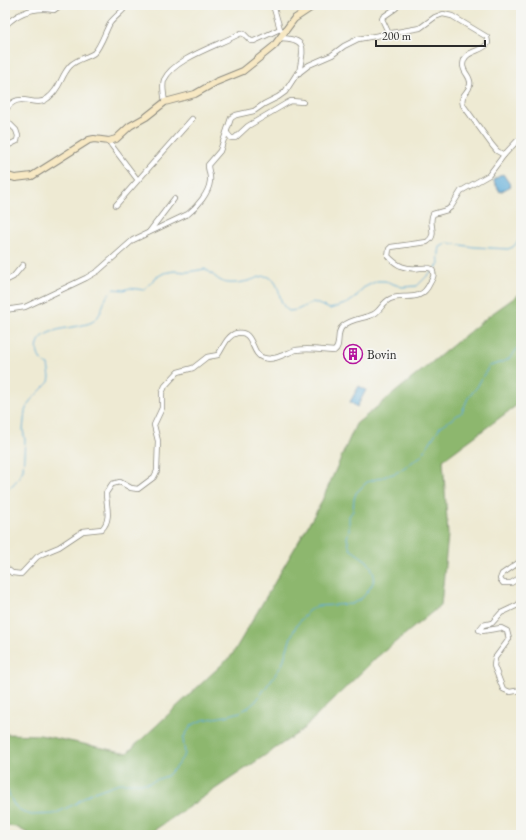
<svg xmlns="http://www.w3.org/2000/svg" width="526" height="840" viewBox="0 0 526 840" font-family="'EB Garamond',serif">
  <style>
    .forest { fill: #8db76e; stroke: #5c714c }
    .water { fill: #60add9; stroke: #466c82 }
    .lines { fill: none; stroke-linecap: round; stroke-linejoin: round }
    .stream { stroke: #60add9; stroke-width: 1 }
    .street-casing { stroke: #8c8a7f; stroke-width: 6 }
    .secondary-casing { stroke: #8c8a7f; stroke-width: 8 }
    .street { stroke: #fff; stroke-width: 4.5 }
    .secondary { stroke: #f7e8c3; stroke-width: 6 }
    .labels { text-anchor: middle; dominant-baseline: central; stroke-width: 3.5; stroke-linejoin: round; paint-order: stroke }
    .poi-label { font-size: 13px; fill: #2b2b2b; stroke: #f6f6f2; text-anchor: start }
  </style>
  <rect width="100%" height="100%" fill="#f6f6f2"/>
  <filter id="ink" filterUnits="userSpaceOnUse"><feTurbulence type="fractalNoise" baseFrequency=".025" numOctaves="2"/><feDisplacementMap in="SourceGraphic" scale="8" xChannelSelector="R" yChannelSelector="G"/><feConvolveMatrix kernelMatrix="1 2 1 2 8 2 1 2 1" color-interpolation-filters="sRGB"/></filter>
  <filter id="wash" filterUnits="userSpaceOnUse"><feTurbulence type="fractalNoise" baseFrequency=".012" numOctaves="4" result="noise"/><feDisplacementMap in="SourceGraphic" scale="16" xChannelSelector="R" yChannelSelector="G"/><feGaussianBlur stdDeviation="0.9" result="paint"/><feColorMatrix in="noise" values="0 0 0 0 0 0 0 0 0 0 0 0 0 0 0 0 0 1.4 0 .05"/><feComposite in="paint" operator="in"/></filter>
  <g filter="url(#wash)">
    <rect width="100%" height="100%" fill="#eeead3"/>
    <path class="forest" d="M521,293V402L443,460L448,535L441,605L377,657L301,731L147,835H31L16,827L5,826V734L40,735L127,753L232,655L320,505L356,424L490,315Z"/>
    <g class="water">
      <path d="M503,174L511,186L500,192L493,180Z"/>
      <path d="M359,386L366,390L357,407L350,402Z"/>
    </g>
    <g class="lines">
      <g class="stream">
        <path d="M436,268L439,263C438,259 439,252 440,247L448,243L474,247L508,249L513,247L521,238"/>
        <path d="M5,493L17,480L23,470L25,440L23,430L25,411L30,401L49,382L50,377L48,365C43,363 40,360 38,354C31,325 77,330 92,322C101,317 102,306 106,298C108,294 111,292 114,289L124,290L130,288L144,290L155,278L164,273L174,271L187,272L205,269C211,272 216,279 223,282C230,284 240,283 248,281C254,280 262,274 269,277C283,284 276,304 289,311L297,310L313,302L330,309L348,303L355,298L363,288L377,281H385L402,287L417,286L432,271"/>
        <path d="M5,786L14,805L20,810L31,815L54,814L75,804L89,794L119,783H147L167,776L175,768L185,754L183,739L187,732L192,725L203,720L226,716L240,712L249,707L256,701L282,665L291,637L296,626L308,611L317,606L352,604L362,598L368,591L373,583L374,575L371,567L367,561L350,549L347,538L349,530V516L353,511L354,499L356,493L367,482L396,473L421,456L440,427L462,412L468,398L477,387L489,366C511,360 510,360 521,342"/>
      </g>
    </g>
  </g>
  <g filter="url(#ink)">
    <g class="lines">
      <defs>
        <g id="street">
          <path d="M227,5H228"/>
          <path d="M273,5L280,29L282,31"/>
          <path d="M5,34L6,25C20,11 36,7 54,10L61,5"/>
          <path d="M389,34L382,19L383,17L396,8"/>
          <path d="M280,38C309,39 303,49 299,73"/>
          <path d="M165,102C164,96 162,86 164,80C174,58 220,45 241,33L244,34L251,41H254L280,29"/>
          <path d="M5,111C19,88 34,110 48,98C61,88 60,77 70,66C76,59 87,58 94,53C100,48 106,30 110,23C114,18 119,14 123,10V5"/>
          <path d="M5,119L16,130L18,136L17,141L5,147"/>
          <path d="M227,133L231,138H235L248,126L287,103L291,101L303,102"/>
          <path d="M109,141L112,146L137,179"/>
          <path d="M116,205L192,119"/>
          <path d="M149,232L174,199"/>
          <path d="M5,281L13,277L23,265"/>
          <path d="M5,310L25,307L86,278L98,271L133,240L188,214C197,207 209,193 210,181C211,176 208,171 208,165L220,151L231,118L236,115L254,111L264,104L278,97L285,92L296,75L309,65L332,55L344,46L358,39L420,28L435,17L443,14L452,16L487,37L488,43C482,53 464,49 463,65C463,73 472,77 470,85C468,94 460,94 463,105L492,145L497,151L504,155"/>
          <path d="M521,561L502,574L500,579L503,583H511L521,577"/>
          <path d="M5,567L12,573L21,574L37,557L42,554L59,547L83,531L102,529C112,519 106,505 106,493L112,484L120,482L131,488L138,489L154,477L157,471L158,441L154,425L162,408V393L165,386L178,372L193,368L207,357L218,355C223,348 227,335 237,333C255,330 250,355 264,358C275,361 286,353 296,350C308,348 322,350 334,351C342,346 335,332 343,326C352,318 364,319 374,314C381,310 383,302 390,299C403,292 420,305 430,283C433,278 435,275 432,269C428,267 424,268 420,268C406,270 397,266 388,256L389,249L391,247L427,242C439,234 427,224 433,214L447,210L451,207L461,191L489,175L504,155L517,141L521,139"/>
          <path d="M521,601L518,605L501,613L492,623L483,625L479,630L482,631L501,628L507,631L509,639L495,658L494,666L503,689L510,692L521,690"/>
          <path d="M521,715V723"/>
        </g>
        <path id="secondary" d="M5,175L15,178L32,176L89,140L94,139L109,141L116,139L130,126L146,117L165,102L195,94L216,82L243,71L274,46L294,19L315,5"/>
      </defs>
      <use href="#street" class="street-casing"/>
      <use href="#secondary" class="secondary-casing"/>
      <use href="#street" class="street"/>
      <use href="#secondary" class="secondary"/>
    </g>
  </g>
  <defs>
    <symbol id="building-ring" viewBox="-11 -11 22 22"><circle r="9.5" fill="#f6f6f2" stroke="#b5179e" stroke-width="1.5"/><path d="M-4-6H4V6H1V3H-1V6H-4ZM-2.5-4.3h1.7v1.8h-1.7ZM.8-4.3h1.7v1.8H.8ZM-2.5-1h1.7V.8h-1.7ZM.8-1h1.7V.8H.8Z" fill="#b5179e"/></symbol>
  </defs>
  <g fill-rule="evenodd">
    <use href="#building-ring" x="342" y="343" width="22" height="22"/>
  </g>
  <g class="labels">
    <g class="poi-label">
      <text x="367" y="354">Bovin</text>
    </g>
  </g>
  <rect width="526" height="840" fill="none" stroke="#f6f6f2" stroke-width="20"/>
  <path d="M376 40v6h109v-6" fill="none" stroke="#2b2b2b" stroke-width="2"/>
  <text x="382" y="40" font-size="12" fill="#2b2b2b" stroke="#f6f6f2" stroke-width="3" paint-order="stroke">200 m</text>
</svg>
